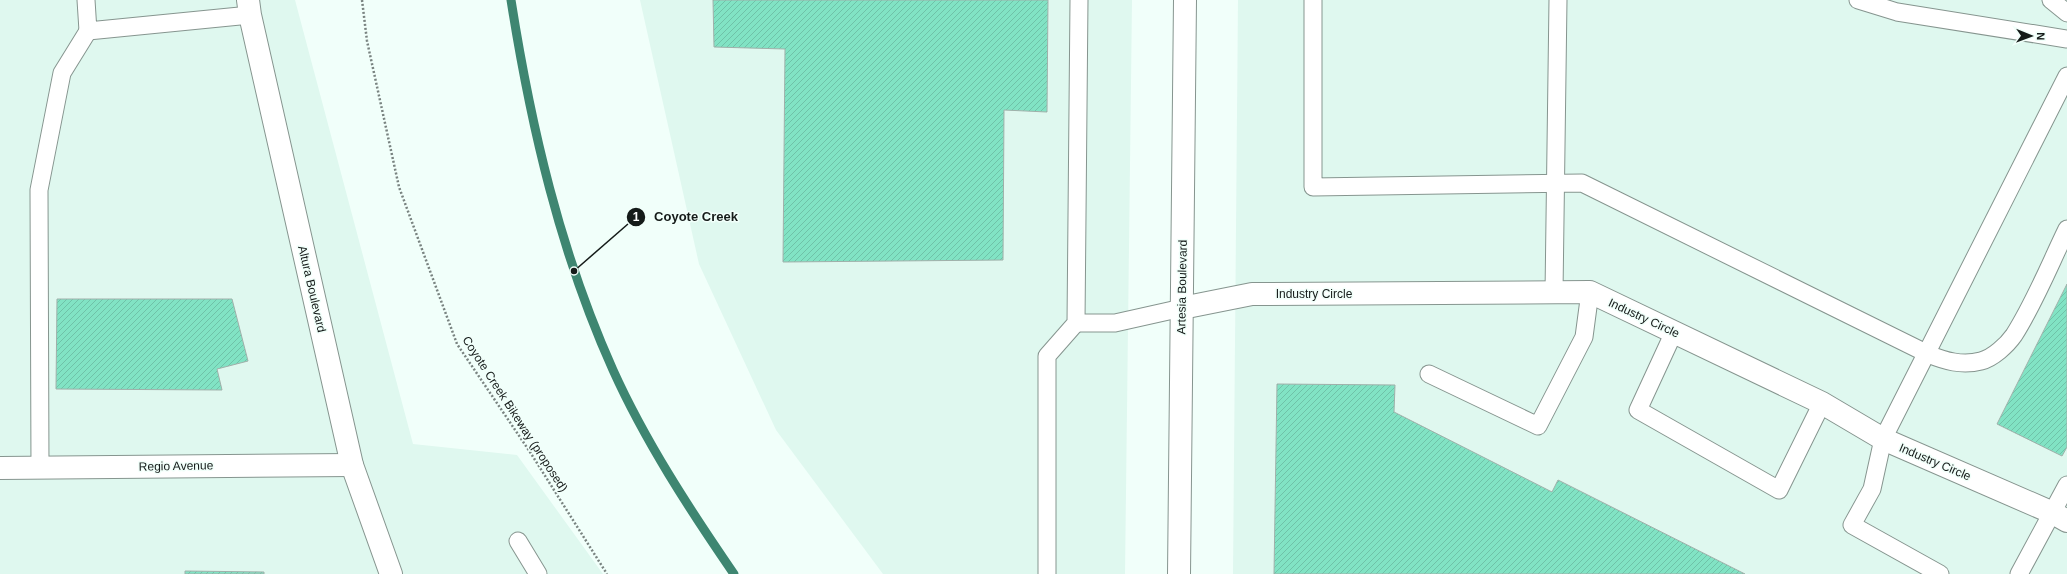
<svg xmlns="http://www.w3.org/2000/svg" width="2067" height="574" viewBox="0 0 2067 574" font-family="Helvetica,sans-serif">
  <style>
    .built { fill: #dff8ef }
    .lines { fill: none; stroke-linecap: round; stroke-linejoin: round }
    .stream { stroke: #3e8671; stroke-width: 9 }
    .building { fill: url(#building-hatch); stroke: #a0b0aa }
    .lane-casing { stroke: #86958f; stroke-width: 19 }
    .street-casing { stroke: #86958f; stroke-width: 24 }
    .secondary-casing { stroke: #86958f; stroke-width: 24 }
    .path { stroke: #798380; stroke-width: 2.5; stroke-dasharray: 2 2; stroke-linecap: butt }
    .lane { stroke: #fff; stroke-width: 17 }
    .street { stroke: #fff; stroke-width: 22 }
    .secondary { stroke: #fff; stroke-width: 22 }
    .labels { text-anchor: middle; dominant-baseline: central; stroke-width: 3; stroke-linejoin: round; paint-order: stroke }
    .street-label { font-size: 12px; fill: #151b19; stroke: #f1fffa }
    .leader { fill: none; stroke: #151b19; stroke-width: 1.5 }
    .callout-dot { fill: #151b19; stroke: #f1fffa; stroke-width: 1.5 }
    .mark-label { font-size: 12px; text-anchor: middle; font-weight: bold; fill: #fff }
    .callout-label { font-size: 13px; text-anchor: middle; font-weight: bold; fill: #151b19; stroke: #f1fffa; stroke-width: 3; stroke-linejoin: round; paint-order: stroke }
  </style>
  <defs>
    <pattern id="building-hatch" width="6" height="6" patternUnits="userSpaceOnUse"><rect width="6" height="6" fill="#81e3c4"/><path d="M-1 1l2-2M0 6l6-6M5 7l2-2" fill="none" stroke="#6fc2a8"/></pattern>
  </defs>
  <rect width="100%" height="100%" fill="#f1fffa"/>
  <g class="built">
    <path d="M0,0H295L413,444L517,455L603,574H0Z"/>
    <path d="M640,0H1132L1125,574H883L776,430L699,264Z"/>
    <path d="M1238,0H2067V574H1233Z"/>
  </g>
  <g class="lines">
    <path class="stream" d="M511,0C531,127 560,252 613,370C645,441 690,510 734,574"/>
  </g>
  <g class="building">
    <path d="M713,0H1048L1047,112L1004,110L1003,260L783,262L785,49L714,47Z"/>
    <path d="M2067,284V447L2062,456L1997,424Z"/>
    <path d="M57,299H232L248,361L217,369L222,390L56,389Z"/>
    <path d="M1277,384L1395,385L1394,412L1552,492L1558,480L1745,574H1274Z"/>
    <path d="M185,571L264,572V574H185Z"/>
  </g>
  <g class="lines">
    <defs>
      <g id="lane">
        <path d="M86,0L88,31L250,15"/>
        <path d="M1313,0V187L1582,183L1928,354C1945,361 1962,366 1981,361C1993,358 2007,345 2014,335C2035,302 2050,264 2067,229"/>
        <path d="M1858,0L1897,12L2067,39"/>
        <path d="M2051,0L2067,13"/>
        <path d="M1554,293L1558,0"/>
        <path d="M1076,323H1115L1182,308"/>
        <path d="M1674,332L1638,410L1779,490L1822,403"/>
        <path d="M1429,374L1538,426L1584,337L1590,292"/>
        <path d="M40,468L39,190L62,73L88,31"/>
        <path d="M518,541L538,574"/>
        <path d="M1047,574V356L1076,323L1079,0"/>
        <path d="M1940,574L1852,525L1872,489L1883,439L2067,76"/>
        <path d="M2019,574L2067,485"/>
      </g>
      <path id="street" d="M1182,308L1252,294L1590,292L1822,403L1883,439L2053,513L2067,521"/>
      <g id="secondary">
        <path d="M248,0L250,15L352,465L391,574"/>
        <path d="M0,468L352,465"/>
        <path d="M1179,574L1185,0"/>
      </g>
    </defs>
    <use href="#lane" class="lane-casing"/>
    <use href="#street" class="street-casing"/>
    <use href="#secondary" class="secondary-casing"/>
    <path class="path" d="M362,0L367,41L399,187L457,344L530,452L607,574"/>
    <use href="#lane" class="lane"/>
    <use href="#street" class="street"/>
    <use href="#secondary" class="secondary"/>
  </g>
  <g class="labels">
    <g class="street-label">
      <text transform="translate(1182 287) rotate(-89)">Artesia Boulevard</text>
      <text transform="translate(312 289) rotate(77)">Altura Boulevard</text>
      <text x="1314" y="294">Industry Circle</text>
      <text transform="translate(1644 318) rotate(25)">Industry Circle</text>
      <text transform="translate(515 414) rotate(57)">Coyote Creek Bikeway (proposed)</text>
      <text transform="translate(1935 462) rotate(23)">Industry Circle</text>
      <text transform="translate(176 466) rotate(-1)">Regio Avenue</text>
    </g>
  </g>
  <path class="leader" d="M574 271L636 217"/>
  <g class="callout-dot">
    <circle cx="574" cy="271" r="4"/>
    <circle cx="636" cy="217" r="10"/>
  </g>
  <g class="mark-label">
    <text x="636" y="221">1</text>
  </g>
  <g class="callout-label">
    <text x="696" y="221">Coyote Creek</text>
  </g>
  <g transform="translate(2031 36) rotate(91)" stroke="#f1fffa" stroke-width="3" paint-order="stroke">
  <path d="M0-3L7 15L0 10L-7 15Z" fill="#151b19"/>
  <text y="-6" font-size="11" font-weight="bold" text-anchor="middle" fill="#151b19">N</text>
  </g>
</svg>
